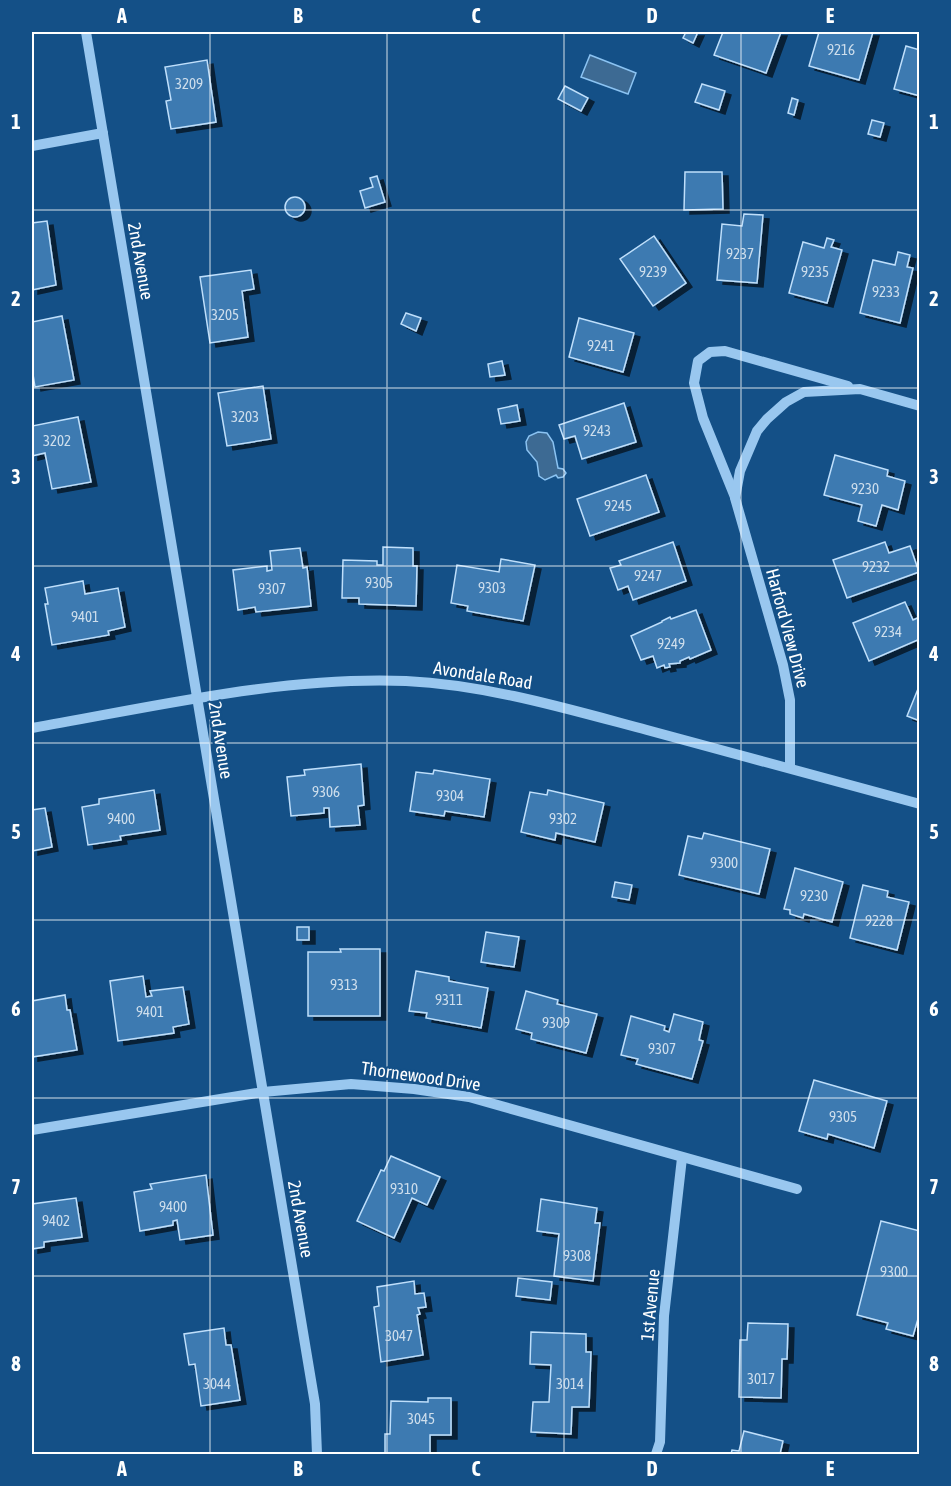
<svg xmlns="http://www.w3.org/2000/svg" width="951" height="1486" viewBox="0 0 951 1486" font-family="'Asap Condensed',sans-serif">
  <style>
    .water { fill: #3d6a93; stroke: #8bc3f2; stroke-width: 1.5 }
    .building { fill: #3d7ab1; stroke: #bfdffb; stroke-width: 1.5; filter: url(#shadow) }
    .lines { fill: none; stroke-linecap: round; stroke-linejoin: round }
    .minor { stroke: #99c7ef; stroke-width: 10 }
    .grid { fill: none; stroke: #fff; stroke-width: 1.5; stroke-opacity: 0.55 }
    .labels { text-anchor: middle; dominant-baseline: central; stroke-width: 4.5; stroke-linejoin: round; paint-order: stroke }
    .number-label { font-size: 15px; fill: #cedeec }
    .street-label { font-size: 18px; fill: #fff; stroke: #145087 }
    .neatline { fill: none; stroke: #fff; stroke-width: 2 }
    .grid-label { font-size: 20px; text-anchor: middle; font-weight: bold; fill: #fff }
  </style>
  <defs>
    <filter id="shadow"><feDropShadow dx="6" dy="4" stdDeviation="0" flood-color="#0009"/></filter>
  </defs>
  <rect width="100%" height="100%" fill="#145087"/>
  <g class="water">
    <path d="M590,55L636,73L628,94L581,77Z"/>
    <path d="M538,432L547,433L553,442L558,468L563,469L566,473L563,477L558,478L556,475L545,480L539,476L537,462L527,450L526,442L529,436Z"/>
  </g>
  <g class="building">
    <path d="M686,32H698L693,43L683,38Z"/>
    <path d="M723,32H781L766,73L714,55Z"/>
    <path d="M819,32H873L859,80L809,66Z"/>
    <path d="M906,46L920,50V96L894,89Z"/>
    <path d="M207,60L216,122L171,129L166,101L171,100L165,67Z"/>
    <path d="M702,84L725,91L719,110L695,102Z"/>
    <path d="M565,86L588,98L581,111L558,99Z"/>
    <path d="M792,98L798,100L794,115L788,113Z"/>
    <path d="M872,120L884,123L880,137L868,134Z"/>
    <path d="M685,172H722L723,209L684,210Z"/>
    <path d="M377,176L385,202L365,208L360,191L373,187L370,178Z"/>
    <circle cx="295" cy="207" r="10"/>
    <path d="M744,214L763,215L757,283L717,280L722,224L742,226Z"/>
    <path d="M47,221L56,285L32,290V223Z"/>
    <path d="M654,236L686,283L653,306L620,259Z"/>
    <path d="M827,238L834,240L831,247L842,250L827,303L789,293L803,242L824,248Z"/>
    <path d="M898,252L910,255L907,267L913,268L900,323L860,313L873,260L895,265Z"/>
    <path d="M251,270L254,289L242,291L248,337L210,343L200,277Z"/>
    <path d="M406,313L421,318L416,331L401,324Z"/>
    <path d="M62,316L74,380L35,387L32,368V322Z"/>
    <path d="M579,318L634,333L623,372L569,357Z"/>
    <path d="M502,361L505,375L490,377L488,364Z"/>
    <path d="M263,386L271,439L227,446L218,393Z"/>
    <path d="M624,403L636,442L582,459L575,436L564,439L559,425Z"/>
    <path d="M517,405L520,421L501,424L498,409Z"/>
    <path d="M78,417L91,482L52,489L45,453L32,456V426Z"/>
    <path d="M835,455L888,470L887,476L905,481L898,510L882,505L876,526L858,521L862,505L824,495Z"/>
    <path d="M646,475L659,512L590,536L577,499Z"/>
    <path d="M673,542L686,581L633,600L628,586L618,590L610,568L621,565L619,561Z"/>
    <path d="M885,542L889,553L910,546L919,572L847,598L833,560Z"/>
    <path d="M383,547L413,548V566H417L416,606L359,604V598H342L343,560L377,561V565H383Z"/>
    <path d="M300,548L303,568L307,567L311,606L256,612L255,607L238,610L233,570L267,566V571L272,570L270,551Z"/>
    <path d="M501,559L535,565L523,621L467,611L468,606L451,603L457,565L499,572Z"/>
    <path d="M83,581L85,594L118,588L125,627L108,631L109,635L52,645L45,604H48L45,588Z"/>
    <path d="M905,602L913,620L920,617V639L869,661L853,623Z"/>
    <path d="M696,610L711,650L690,659L689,657L680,661V663L669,664L670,667L665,668L664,665L657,668L653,656L641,660L631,636L662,622V621L670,617L671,619Z"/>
    <path d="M920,684V721L907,716Z"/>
    <path d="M361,764L364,805L358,806L360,825L330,827L329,808H324V813L291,816L287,777L305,775L304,770Z"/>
    <path d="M434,770L490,779L484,817L445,811L444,816L410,811L416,772L433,774Z"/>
    <path d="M154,790L160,830L120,836L121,840L88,845L82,807L99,804V799Z"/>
    <path d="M548,790L604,803L595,842L556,833L555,840L521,832L530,792L547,795Z"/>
    <path d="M45,808L52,847L32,851V810Z"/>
    <path d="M704,833L770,849L759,894L679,875L688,836L702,839Z"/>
    <path d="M795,868L843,882L832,922L804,914L803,918L790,914V910L784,909Z"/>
    <path d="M615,882L632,885L629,900L612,897Z"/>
    <path d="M863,885L888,891L887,897L909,902L897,950L850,938Z"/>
    <rect x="297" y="927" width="12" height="13"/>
    <path d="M486,932L519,937L514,967L481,962Z"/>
    <path d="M340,949H380V1016H308V952H341Z"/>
    <path d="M416,971L449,977V981L488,988L481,1028L426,1018L427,1013L409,1011Z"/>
    <path d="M143,976L146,997L152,996L150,991L183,987L189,1024L173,1027L174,1033L118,1041L110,981Z"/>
    <path d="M526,991L558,1000L557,1004L597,1014L586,1053L531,1039L532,1033L516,1029Z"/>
    <path d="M65,995L67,1010H70L77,1050L32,1057V1001Z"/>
    <path d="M674,1014L703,1022L699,1040L703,1041L692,1079L636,1064L638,1059L621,1055L631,1016L665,1026L664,1030L669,1032Z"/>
    <path d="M814,1080L887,1101L874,1148L828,1134L827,1139L799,1131Z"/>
    <path d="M391,1156L440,1177L427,1205L412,1198L394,1238L357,1221L381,1170L384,1171Z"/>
    <path d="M206,1175L213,1235L180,1240L177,1220L173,1221V1225L140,1231L134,1192L152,1189L150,1184Z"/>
    <path d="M76,1198L82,1237L44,1242V1247L32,1249V1204Z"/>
    <path d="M541,1199L597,1208L595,1223H600L593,1281L554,1276L559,1234L537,1231Z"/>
    <path d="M881,1221L920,1231V1312L913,1336L886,1329L888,1323L857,1315Z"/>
    <path d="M518,1278L552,1282L550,1300L516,1296Z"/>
    <path d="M414,1281L415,1294L424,1293L426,1307L418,1308L420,1314L417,1315L423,1355L381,1362L374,1307L379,1306L377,1287Z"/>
    <path d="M748,1323L788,1324L787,1359H782L781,1398L739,1397L740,1340H747Z"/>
    <path d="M224,1328L226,1345H231L240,1400L201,1406L195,1364L189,1365L184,1334Z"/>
    <path d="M531,1332L586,1334V1352H591L589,1407H572L571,1434L531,1432L533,1402H549L551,1365L530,1364Z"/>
    <path d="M428,1398H451V1435H430V1454H385V1434H390L391,1401L428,1402Z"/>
    <path d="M744,1431L783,1441L780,1454H731L732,1450L739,1451Z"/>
  </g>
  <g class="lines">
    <g class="minor">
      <path d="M86,32L315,1404L317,1454"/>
      <path d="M32,146L103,133"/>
      <path d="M735,497L703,418L694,383L698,361L710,352L725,351L848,386"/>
      <path d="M32,728C153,707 282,676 406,681C488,685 568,709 647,730C738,754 829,779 920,804"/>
      <path d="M790,768V700L783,665L735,498L740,471L757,431L767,419L786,402L804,392L860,389L920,406"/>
      <path d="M32,1130L263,1092L351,1084L414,1089L469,1097L797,1189"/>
      <path d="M656,1454L660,1442L664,1316L682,1158"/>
    </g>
  </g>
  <path class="grid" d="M210,32V1454M387,32V1454M564,32V1454M741,32V1454M32,210H920M32,388H920M32,566H920M32,743H920M32,920H920M32,1098H920M32,1276H920"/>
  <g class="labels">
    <g class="number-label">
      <text x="841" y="49">9216</text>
      <text x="189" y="83">3209</text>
      <text x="740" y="253">9237</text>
      <text x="653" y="271">9239</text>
      <text x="815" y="271">9235</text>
      <text x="886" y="291">9233</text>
      <text x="225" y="314">3205</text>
      <text x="601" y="345">9241</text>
      <text x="245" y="416">3203</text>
      <text x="597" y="430">9243</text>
      <text x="57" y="440">3202</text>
      <text x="865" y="488">9230</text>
      <text x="618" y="505">9245</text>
      <text x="876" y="566">9232</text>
      <text x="648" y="575">9247</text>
      <text x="379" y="582">9305</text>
      <text x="492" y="587">9303</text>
      <text x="272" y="588">9307</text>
      <text x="85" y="616">9401</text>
      <text x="888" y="631">9234</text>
      <text x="671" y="643">9249</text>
      <text x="326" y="791">9306</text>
      <text x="450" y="795">9304</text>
      <text x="121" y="818">9400</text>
      <text x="563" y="818">9302</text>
      <text x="724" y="862">9300</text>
      <text x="814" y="895">9230</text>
      <text x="879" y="920">9228</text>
      <text x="344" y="984">9313</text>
      <text x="449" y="999">9311</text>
      <text x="150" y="1011">9401</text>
      <text x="556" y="1022">9309</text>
      <text x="662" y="1048">9307</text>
      <text x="843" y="1116">9305</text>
      <text x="404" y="1188">9310</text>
      <text x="173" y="1206">9400</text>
      <text x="56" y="1220">9402</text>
      <text x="577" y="1255">9308</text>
      <text x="894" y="1271">9300</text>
      <text x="399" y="1335">3047</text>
      <text x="761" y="1378">3017</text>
      <text x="217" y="1383">3044</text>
      <text x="570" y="1383">3014</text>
      <text x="421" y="1418">3045</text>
    </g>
    <g class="street-label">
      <text transform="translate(141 261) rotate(80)">2nd Avenue</text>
      <text transform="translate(788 628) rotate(75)">Harford View Drive</text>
      <text transform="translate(483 675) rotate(9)">Avondale Road</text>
      <text transform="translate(221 740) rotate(81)">2nd Avenue</text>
      <text transform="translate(421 1076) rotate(8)">Thornewood Drive</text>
      <text transform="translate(301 1219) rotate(80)">2nd Avenue</text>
      <text transform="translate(650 1305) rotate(-85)">1st Avenue</text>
    </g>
  </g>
  <rect width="951" height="1486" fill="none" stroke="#145087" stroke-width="66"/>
  <rect x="33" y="33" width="885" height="1420" class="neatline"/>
  <g class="grid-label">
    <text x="122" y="23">A</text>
    <text x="298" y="23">B</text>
    <text x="476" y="23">C</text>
    <text x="652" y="23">D</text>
    <text x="830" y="23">E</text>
    <text x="16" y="129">1</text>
    <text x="934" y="129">1</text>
    <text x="16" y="306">2</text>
    <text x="934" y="306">2</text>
    <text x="16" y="484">3</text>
    <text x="934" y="484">3</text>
    <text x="16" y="661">4</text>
    <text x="934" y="661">4</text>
    <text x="16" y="839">5</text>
    <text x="934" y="839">5</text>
    <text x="16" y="1016">6</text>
    <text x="934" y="1016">6</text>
    <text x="16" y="1194">7</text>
    <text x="934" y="1194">7</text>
    <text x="16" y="1371">8</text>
    <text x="934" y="1371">8</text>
    <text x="122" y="1476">A</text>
    <text x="298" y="1476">B</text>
    <text x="476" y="1476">C</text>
    <text x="652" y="1476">D</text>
    <text x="830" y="1476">E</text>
  </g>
</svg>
